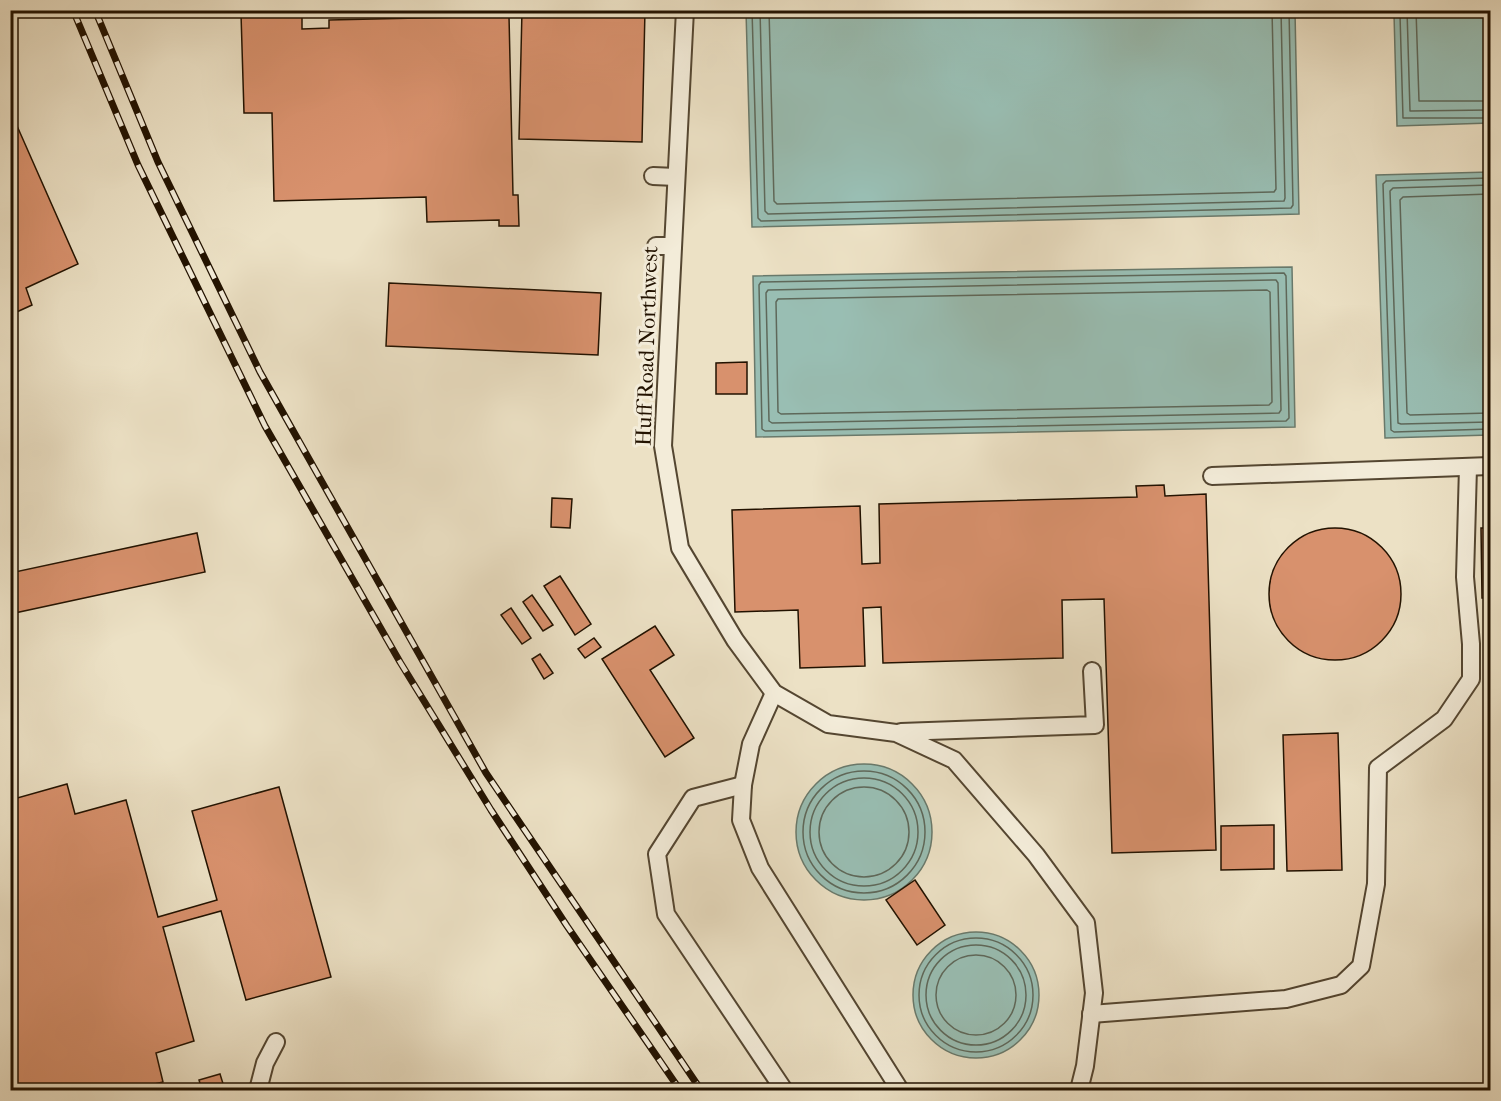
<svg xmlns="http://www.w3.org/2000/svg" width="1501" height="1101" viewBox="0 0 1501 1101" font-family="'IM FELL French Canon',serif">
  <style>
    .water { fill: #99beb3; stroke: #69796b; stroke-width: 1.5 }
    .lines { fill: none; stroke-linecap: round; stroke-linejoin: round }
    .shore { stroke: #5e685a; stroke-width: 1.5 }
    .building { fill: #d8916d; stroke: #221200; stroke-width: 1.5 }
    .service-casing { stroke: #544631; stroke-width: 20 }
    .path { stroke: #221200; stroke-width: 4; stroke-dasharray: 4.5 3; stroke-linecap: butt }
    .service { stroke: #f3ecd9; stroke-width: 16 }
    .rail-casing { stroke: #221200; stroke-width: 7 }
    .rail { stroke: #f3ecd9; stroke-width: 4.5; stroke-dasharray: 14; stroke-linecap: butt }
    .labels { text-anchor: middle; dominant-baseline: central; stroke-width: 6; stroke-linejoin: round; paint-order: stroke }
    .street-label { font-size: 22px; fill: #221200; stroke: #f3ecd9 }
  </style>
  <rect width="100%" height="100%" fill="#ece1c5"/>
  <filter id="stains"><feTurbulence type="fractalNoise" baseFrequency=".00333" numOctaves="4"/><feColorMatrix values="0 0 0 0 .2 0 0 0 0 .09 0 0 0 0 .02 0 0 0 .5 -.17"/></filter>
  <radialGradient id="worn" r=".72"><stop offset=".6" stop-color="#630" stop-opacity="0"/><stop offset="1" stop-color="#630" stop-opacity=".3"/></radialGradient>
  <g class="water">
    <path d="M746,11H1295L1299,214L752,227Z"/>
    <path d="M1373,11H1490V123L1397,126L1394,14H1373Z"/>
    <path d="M1490,172V435L1385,438L1376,175Z"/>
    <path d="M1292,267L1295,427L756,437L753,276Z"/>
    <circle cx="864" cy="832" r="68"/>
    <circle cx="976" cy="995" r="63"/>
  </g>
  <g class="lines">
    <g class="shore">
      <path d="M752,10L758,218L761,221L1291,208L1293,205L1289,10"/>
      <path d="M760,10L765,211L768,214L1284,201L1285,198L1281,10"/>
      <path d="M769,10L774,201L777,204L1274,192L1276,189L1272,10"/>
      <path d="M1398,10L1400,15L1403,118H1490"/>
      <path d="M1407,10L1410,111L1490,110"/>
      <path d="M1416,10L1419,101H1490"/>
      <path d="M1490,178L1386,181L1383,184L1391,430L1394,432L1490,429"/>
      <path d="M1490,185L1393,188L1390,191L1398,423L1401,424L1490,422"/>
      <path d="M1490,194L1403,197L1400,200L1407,413L1410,415L1490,413"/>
      <path d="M1284,273L1286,276L1289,418L1286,421L765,431L762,429L759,285L761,282Z"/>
      <path d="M1276,280L1278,283L1281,410L1279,413L772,423L769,421L766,293L768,290Z"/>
      <path d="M1267,290L1270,292L1272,402L1269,405L781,414L778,412L776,302L778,299Z"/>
      <circle cx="864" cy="832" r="61"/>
      <circle cx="864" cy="832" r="54"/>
      <circle cx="864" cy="832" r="45"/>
      <circle cx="976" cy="995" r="57"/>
      <circle cx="976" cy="995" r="50"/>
      <circle cx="976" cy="995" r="40"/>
    </g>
  </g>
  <g class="building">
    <path d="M522,10H645L642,142L519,139Z"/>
    <path d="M302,13V29L329,28V20L509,16L513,195H518L519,226H499V220L427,222L426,197L274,201L272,113H244L241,14Z"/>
    <path d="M10,110L78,264L26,288L32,305L10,315Z"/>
    <path d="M389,283L601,293L598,355L386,346Z"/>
    <path d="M747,362V394H716V363Z"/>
    <path d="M1164,485L1165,496L1206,494L1216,850L1112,853L1104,599L1062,600L1063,658L883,663L881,607L863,608L865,666L800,668L798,610L735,612L732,510L860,506L862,564L880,563L879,504L1137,497L1136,486Z"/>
    <path d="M552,498L572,499L570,528L551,527Z"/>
    <circle cx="1335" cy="594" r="66"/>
    <path d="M1481,528H1490V598H1482Z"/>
    <path d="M197,533L205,572L10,614V573Z"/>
    <path d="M560,576L591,624L575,635L544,586Z"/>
    <path d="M532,595L553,625L543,631L523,602Z"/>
    <path d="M511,608L531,638L522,644L501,615Z"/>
    <path d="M655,626L674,655L650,670L694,738L665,757L602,659Z"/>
    <path d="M594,638L601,647L585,658L578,649Z"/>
    <path d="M540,654L553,673L544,679L532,659Z"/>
    <path d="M1338,733L1342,870L1287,871L1283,735Z"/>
    <path d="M67,784L75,814L126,800L158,917L217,900L192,811L279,787L331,977L246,1000L221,911L163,927L194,1041L156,1053L163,1082L154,1084L155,1090H16L10,1072V800Z"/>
    <path d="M1274,825V869L1221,870V826Z"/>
    <path d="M915,880L945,925L917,945L886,900Z"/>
    <path d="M220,1074L225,1090H202L199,1080Z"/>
  </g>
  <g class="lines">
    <defs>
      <g id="service">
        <path d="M685,10L663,446L680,548L735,640L774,693L828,724L896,733L954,760L1036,855L1086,923L1094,993L1085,1066L1079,1090"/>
        <path d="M653,176L676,177"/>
        <path d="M656,246H673"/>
        <path d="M1212,476L1490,466"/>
        <path d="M774,693L751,744L743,785L741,820L760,868L900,1090"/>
        <path d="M901,732L1095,725L1092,671"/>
        <path d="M743,785L693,798L657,854L666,914L784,1090"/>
        <path d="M1091,1014L1286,999L1341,985L1361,966L1376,884L1378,768L1444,719L1471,679V644L1465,577L1468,467"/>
        <path d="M258,1090L265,1063L276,1042"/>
      </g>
    </defs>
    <use href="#service" class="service-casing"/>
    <path class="path" d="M314,14L391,10"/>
    <use href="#service" class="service"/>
    <defs>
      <g id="rail">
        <path d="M73,10L138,165L265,426L400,662L491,810L567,926L680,1090"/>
        <path d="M95,10L158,162L260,372L486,773L701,1090"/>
      </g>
    </defs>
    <use href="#rail" class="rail-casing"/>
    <use href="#rail" class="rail"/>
  </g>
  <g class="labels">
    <g class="street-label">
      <text transform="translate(647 346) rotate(-88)">Huff Road Northwest</text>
    </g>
  </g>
  <rect width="1501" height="1101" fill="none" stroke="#ece1c5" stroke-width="36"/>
  <rect x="12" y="12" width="1477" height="1077" fill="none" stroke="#221200" stroke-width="3"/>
  <rect x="18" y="18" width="1465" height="1065" fill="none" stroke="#221200" stroke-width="1.5"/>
  <rect width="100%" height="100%" filter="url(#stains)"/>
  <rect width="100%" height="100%" fill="url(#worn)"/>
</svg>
